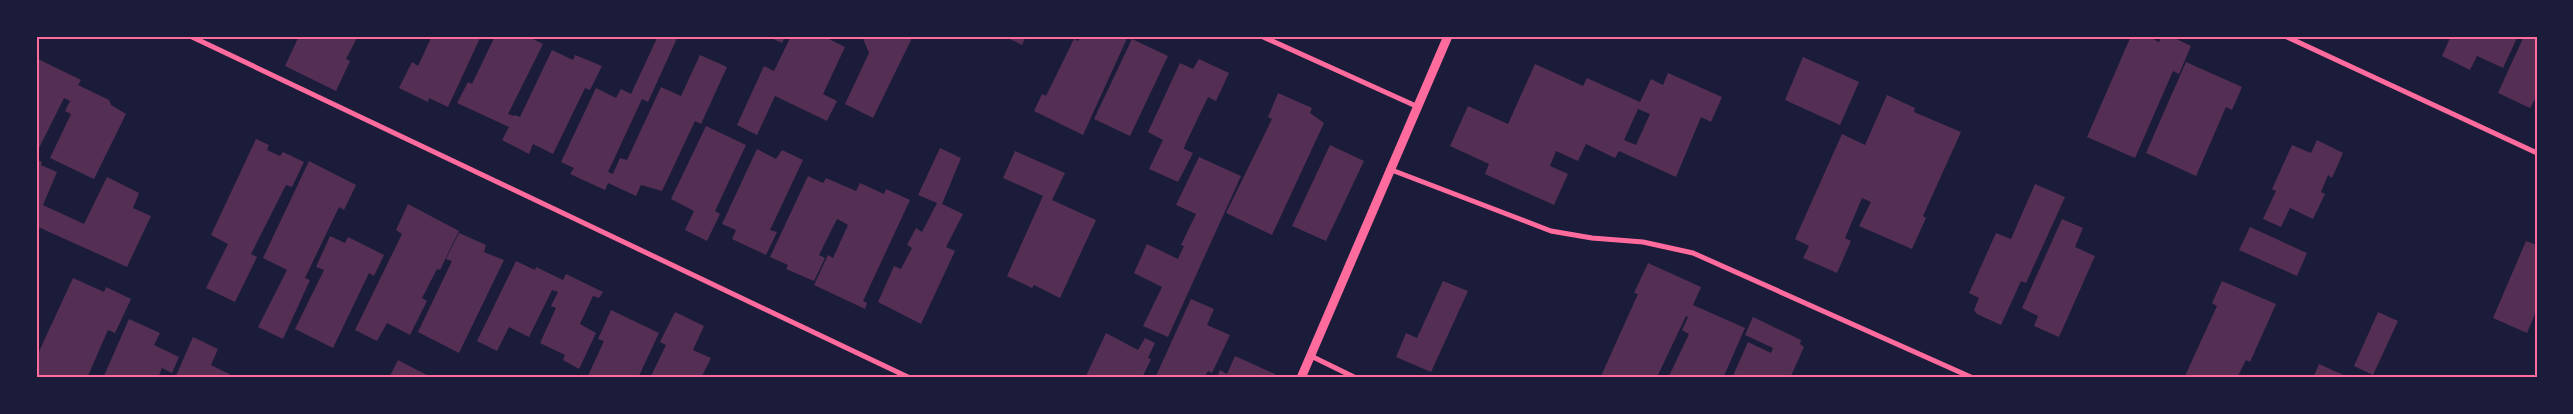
<svg xmlns="http://www.w3.org/2000/svg" width="2573" height="414" viewBox="0 0 2573 414" font-family="'Exo 2',sans-serif">
  <style>
    .building { fill: #542f53; fill-rule: evenodd }
    .lines { fill: none; stroke-linecap: round; stroke-linejoin: round }
    .minor { stroke: #ff6b9d; stroke-width: 5 }
    .tertiary { stroke: #ff6b9d; stroke-width: 9 }
    .neatline { fill: none; stroke: #ff6b9d; stroke-width: 2 }
  </style>
  <rect width="100%" height="100%" fill="#1b1b3a"/>
  <g class="building">
    <path d="M299,36H358L346,59L350,61L336,91L285,66Z"/>
    <path d="M432,36H481L448,107L429,98L428,102L399,88L412,62L418,66Z"/>
    <path d="M495,36H527L543,44L508,114L514,116L515,115L520,117L552,50L573,60L575,55L602,66L590,90L585,88L553,154L533,144L529,154L502,140L509,127L457,103L468,82L472,84Z"/>
    <path d="M658,36H678L648,102L642,99L608,172L613,174L620,158L627,160L661,87L681,96L700,55L727,67L701,124L695,121L662,191L641,185L636,196L608,183L605,190L570,174L574,168L561,162L596,88L616,98L621,89L631,94Z"/>
    <path d="M767,36H785L782,43Z"/>
    <path d="M791,36H823L845,47L823,94L837,101L827,121L775,96L757,135L737,125L764,66L774,71Z"/>
    <path d="M862,36H910L911,40L873,118L845,104L869,53Z"/>
    <path d="M1004,36H1026L1022,45Z"/>
    <path d="M1081,36H1128L1083,135L1034,111L1042,94L1046,96L1074,39L1078,41Z"/>
    <path d="M2131,36H2147L2159,42L2162,36H2170L2191,46L2179,74L2173,71L2135,158L2087,137Z"/>
    <path d="M2451,36H2518L2503,68L2477,56L2470,70L2442,56Z"/>
    <path d="M2524,36H2537V100L2535,99L2530,108L2498,93Z"/>
    <path d="M1132,39L1168,56L1130,136L1094,119Z"/>
    <path d="M1803,57L1859,82L1840,125L1785,100Z"/>
    <path d="M36,58L81,80L78,85L109,100L111,105L126,114L94,179L50,158L71,114L65,111L70,101L64,98L36,154Z"/>
    <path d="M1199,59L1229,73L1216,101L1208,97L1185,145L1184,149L1193,153L1178,182L1149,169L1163,140L1148,132L1180,63L1193,69Z"/>
    <path d="M2186,62L2242,87L2232,110L2226,107L2196,176L2146,153Z"/>
    <path d="M1535,64L1583,86L1587,78L1640,102L1651,79L1663,85L1668,73L1722,97L1711,122L1701,117L1676,177L1619,151L1615,158L1586,144L1578,161L1556,151L1550,166L1568,174L1554,205L1485,174L1489,164L1450,146L1468,106L1508,124ZM1638,109L1650,114L1636,145L1624,140Z"/>
    <path d="M1278,93L1312,108L1310,113L1324,123L1272,235L1226,213L1272,119L1268,117Z"/>
    <path d="M1887,95L1915,108L1914,112L1961,132L1923,216L1926,218L1912,249L1859,226L1871,202L1862,198L1845,238L1851,241L1837,273L1803,258L1809,246L1795,239L1842,134L1865,145Z"/>
    <path d="M706,126L746,145L715,211L720,214L707,241L685,230L694,211L671,199Z"/>
    <path d="M256,139L269,145L267,150L280,156L283,152L304,162L292,187L286,185L251,254L257,257L235,302L206,288L228,244L211,235Z"/>
    <path d="M2317,140L2343,153L2332,178L2328,175L2321,192L2325,194L2313,219L2290,208L2281,227L2263,219L2276,191L2272,189L2292,145L2311,153Z"/>
    <path d="M1330,145L1364,161L1326,241L1292,226Z"/>
    <path d="M940,148L961,158L942,204L963,214L946,247L955,251L921,324L878,302L894,266L901,269L912,248L907,245L916,228L922,232L937,203L918,195Z"/>
    <path d="M757,149L776,159L782,150L803,160L770,230L777,232L766,255L732,239L736,230L722,224Z"/>
    <path d="M1015,151L1065,173L1052,200L1096,220L1060,298L1034,285L1032,288L1007,276L1043,196L1003,178Z"/>
    <path d="M1199,157L1241,176L1168,337L1143,326L1162,287L1134,273L1147,244L1178,259L1184,246L1181,245L1196,214L1176,205Z"/>
    <path d="M36,159L42,162L41,165L57,172L43,205L84,224L107,177L139,193L133,208L151,216L127,267L36,226Z"/>
    <path d="M309,161L356,185L344,210L339,207L305,278L310,280L283,339L258,327L287,270L263,258Z"/>
    <path d="M808,176L823,183L826,178L856,191L860,183L884,194L886,189L910,200L863,301L867,303L865,309L814,285L828,255L833,258L848,225L843,222L837,219L819,255L825,258L814,281L786,269L788,265L770,257Z"/>
    <path d="M2035,184L2065,197L2026,283L2021,281L2001,325L1977,314L1974,310L1979,298L1969,293L1996,233L2011,239Z"/>
    <path d="M408,204L459,231L440,270L437,269L422,298L427,301L410,335L387,323L377,341L355,330L402,234L396,230Z"/>
    <path d="M2062,219L2083,228L2075,247L2095,256L2059,337L2034,326L2038,316L2022,308Z"/>
    <path d="M2250,227L2307,253L2297,276L2239,250Z"/>
    <path d="M459,233L486,245L484,252L504,260L459,353L418,332L452,261L446,259Z"/>
    <path d="M330,236L345,243L348,237L384,255L374,276L369,273L333,348L295,329L324,270L316,267Z"/>
    <path d="M2526,241L2537,245V309L2527,333L2493,318Z"/>
    <path d="M516,261L535,270L536,267L563,280L566,274L603,292L599,298L593,296L580,324L596,333L579,369L563,360L565,355L540,343L556,308L551,306L558,292L552,290L529,337L509,327L497,351L477,341Z"/>
    <path d="M1648,263L1701,287L1693,305L1745,328L1723,378H1668L1689,334L1682,330L1688,317L1686,316L1658,375L1660,378L1601,376L1638,294L1634,293Z"/>
    <path d="M73,278L104,292L106,287L131,299L115,333L108,330L87,378H36V358Z"/>
    <path d="M1443,281L1468,291L1431,372L1396,357L1406,333L1417,338Z"/>
    <path d="M2222,281L2276,304L2250,362L2246,360L2237,378H2184L2217,306L2212,303Z"/>
    <path d="M1191,299L1214,309L1207,325L1230,335L1212,373L1208,371L1204,378H1155Z"/>
    <path d="M611,310L659,333L638,378H587L604,341L598,339Z"/>
    <path d="M675,312L704,326L693,350L711,358L701,378H650L666,345L660,342Z"/>
    <path d="M2378,312L2398,321L2373,375L2354,366Z"/>
    <path d="M1753,317L1801,340L1800,344L1804,347L1790,378H1732L1748,342L1771,353L1773,348L1745,335Z"/>
    <path d="M129,319L160,333L154,345L179,357L172,373L162,368L158,378H103Z"/>
    <path d="M1106,333L1138,350L1145,338L1155,343L1148,358L1151,359L1142,378H1085Z"/>
    <path d="M193,337L218,349L211,365L237,378H175Z"/>
    <path d="M1235,356L1275,374L1273,378H1217L1220,370L1227,374Z"/>
    <path d="M398,360L421,372L433,378H389Z"/>
    <path d="M2319,364L2350,378H2313Z"/>
  </g>
  <g class="lines">
    <g class="minor">
      <path d="M190,36L910,378"/>
      <path d="M1261,36L1416,106"/>
      <path d="M2285,36L2537,153"/>
      <path d="M1389,169L1551,231L1592,238L1643,242L1693,253L1973,378"/>
      <path d="M1311,356L1356,378"/>
    </g>
    <path class="tertiary" d="M1301,378L1448,36"/>
  </g>
  <rect width="2573" height="414" fill="none" stroke="#1b1b3a" stroke-width="75"/>
  <rect x="38" y="38" width="2498" height="338" class="neatline"/>
</svg>
